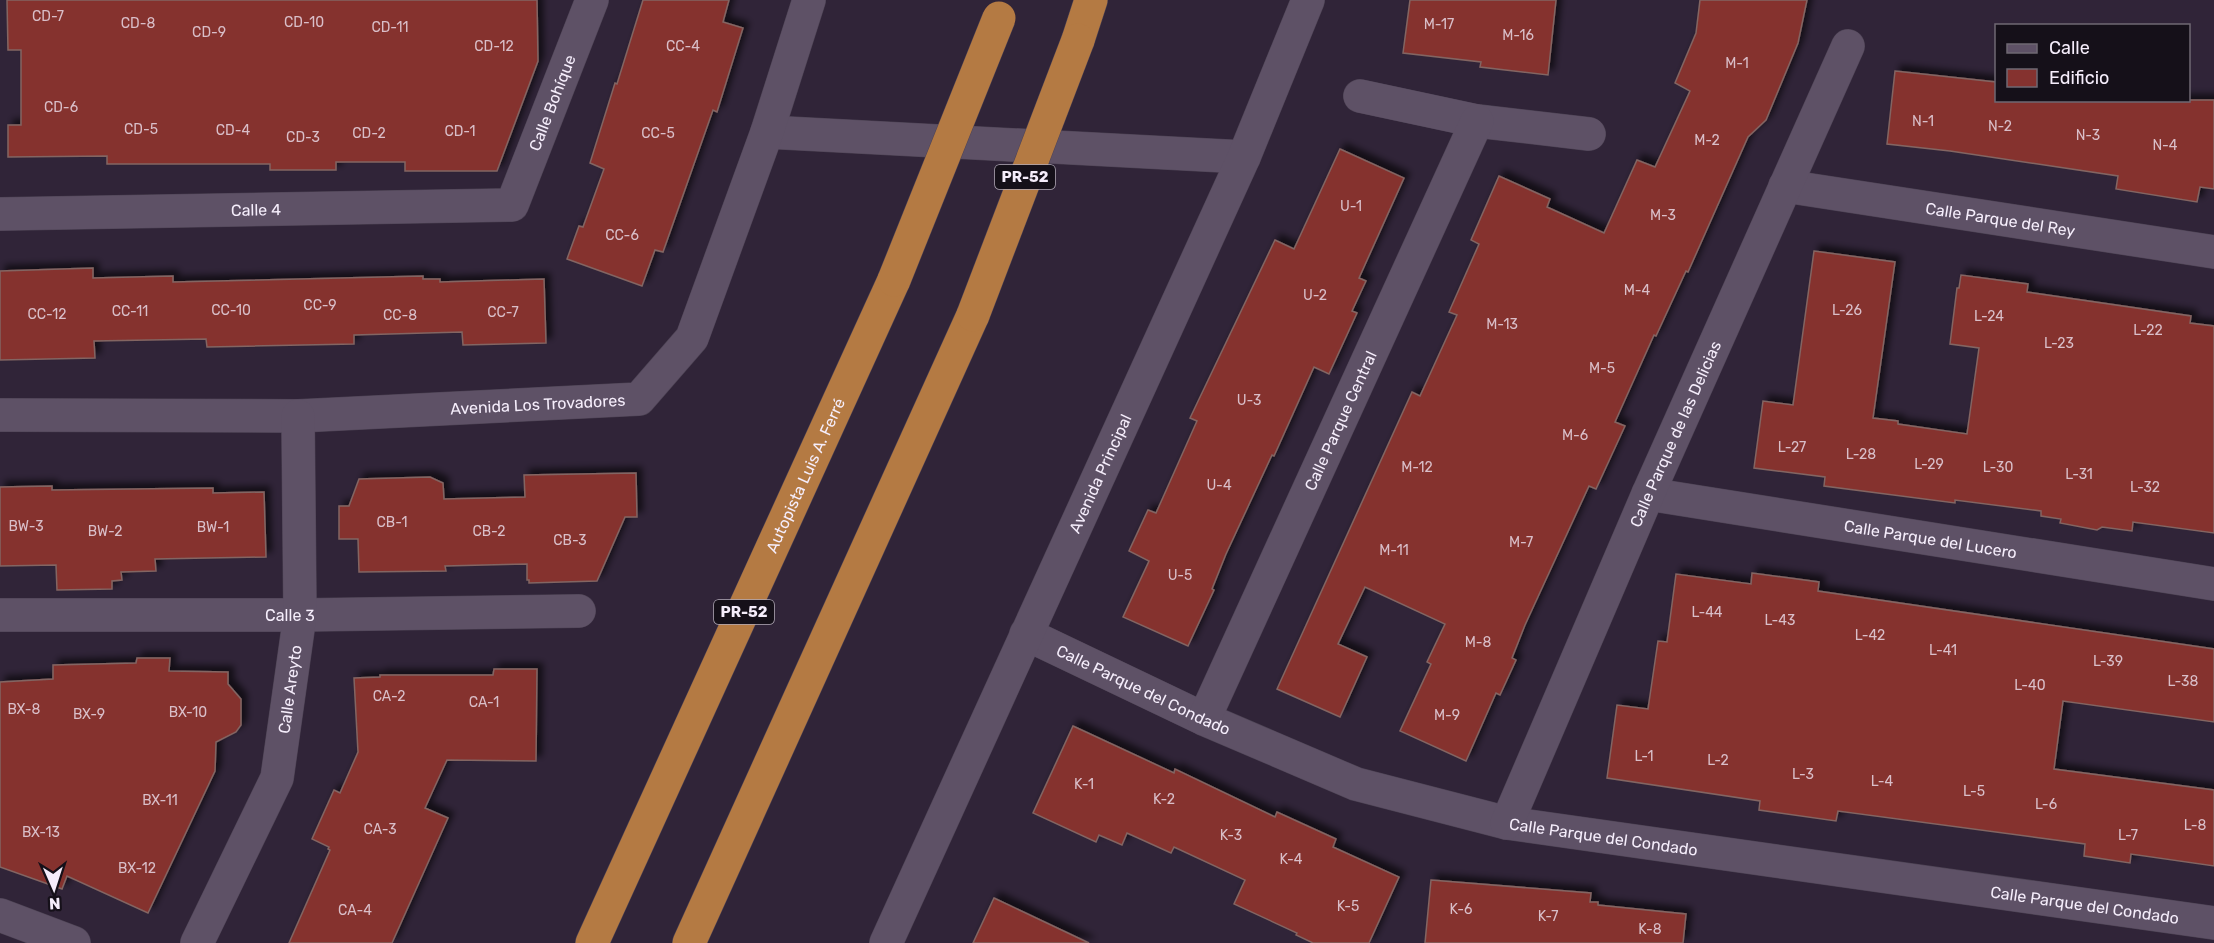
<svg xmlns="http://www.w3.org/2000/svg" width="2214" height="943" viewBox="0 0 2214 943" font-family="Rubik,sans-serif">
  <defs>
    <filter id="shadow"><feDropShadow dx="5.5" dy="-5.5" stdDeviation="3" flood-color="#0009"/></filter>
  </defs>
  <rect width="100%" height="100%" fill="#302438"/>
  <g fill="#85322f" stroke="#836562" stroke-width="1.5" filter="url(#shadow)">
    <path d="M 7,0 L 537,0 L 538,61 L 497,171 L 405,171 L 405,162 L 336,162 L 336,170 L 270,170 L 270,164 L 107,164 L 107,156 L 8,157 L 8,125 L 21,125 L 21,50 L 8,50 Z"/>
    <path d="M 643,0 L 729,0 L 723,22 L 743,28 L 717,112 L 713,110 L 663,252 L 655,250 L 642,286 L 567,259 L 579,226 L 583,227 L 604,169 L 590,163 L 615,83 L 617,84 Z"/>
    <path d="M 1410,0 L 1556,0 L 1548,75 L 1480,67 L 1481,62 L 1403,53 Z"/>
    <path d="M 1700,0 L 1807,0 L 1798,43 L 1776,96 L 1766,120 L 1748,137 L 1688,272 L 1686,271 L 1656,336 L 1654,335 L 1615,422 L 1625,426 L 1596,489 L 1589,486 L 1525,625 L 1512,658 L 1516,660 L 1500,695 L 1496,693 L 1466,761 L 1400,731 L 1431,664 L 1427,662 L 1445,624 L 1365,587 L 1338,644 L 1367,657 L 1340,717 L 1277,689 L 1412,392 L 1420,396 L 1457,315 L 1449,312 L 1479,244 L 1471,240 L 1499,176 L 1550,199 L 1547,207 L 1604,233 L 1637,160 L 1655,167 L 1690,91 L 1675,83 L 1696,33 Z"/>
    <path d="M 1895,71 L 1996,82 L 1996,100 L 2214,100 L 2214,189 L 2200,187 L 2197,202 L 2116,189 L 2118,176 L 1950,151 L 1887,144 Z"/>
    <path d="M 1340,149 L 1404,178 L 1359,278 L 1366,281 L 1352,311 L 1357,313 L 1329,374 L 1314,367 L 1274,456 L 1272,455 L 1226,554 L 1212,589 L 1214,590 L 1188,646 L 1123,617 L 1149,561 L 1129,551 L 1148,510 L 1156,513 L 1197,421 L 1190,418 L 1275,240 L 1294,249 Z"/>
    <path d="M 1814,251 L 1895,262 L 1873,418 L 1898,421 L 1898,424 L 1967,434 L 1979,348 L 1950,344 L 1957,288 L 1959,288 L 1961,275 L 2028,284 L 2027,292 L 2191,316 L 2190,323 L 2214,326 L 2214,533 L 2133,522 L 2132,531 L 2102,527 L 2097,530 L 2060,523 L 2061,519 L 2041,516 L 2041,511 L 1955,500 L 1955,503 L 1824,486 L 1825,477 L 1754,468 L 1763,401 L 1793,405 Z"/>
    <path d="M 93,268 L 93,278 L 173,276 L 173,282 L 423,276 L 423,279 L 440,279 L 440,282 L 544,279 L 546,343 L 463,345 L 462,332 L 354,335 L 354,344 L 207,347 L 206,339 L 94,341 L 95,358 L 0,360 L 0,271 Z"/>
    <path d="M 636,473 L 637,517 L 625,517 L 597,581 L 529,583 L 529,580 L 527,580 L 527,564 L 445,566 L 446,571 L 359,572 L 358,539 L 339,539 L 339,506 L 349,506 L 359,479 L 430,477 L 443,483 L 444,499 L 525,497 L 524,475 Z"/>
    <path d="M 52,486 L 52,490 L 213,488 L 213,493 L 264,492 L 266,557 L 155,559 L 156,571 L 121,572 L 122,580 L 112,581 L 112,589 L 57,590 L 56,565 L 0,566 L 0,487 Z"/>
    <path d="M 1752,573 L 1819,582 L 1818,591 L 2214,649 L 2214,722 L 2063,701 L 2054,769 L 2214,790 L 2214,866 L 2131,854 L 2130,863 L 2084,856 L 2085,844 L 1838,811 L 1836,821 L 1759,810 L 1760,801 L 1607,778 L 1617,705 L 1648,709 L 1658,641 L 1667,642 L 1676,574 L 1751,584 Z"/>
    <path d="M 137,658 L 170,658 L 169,671 L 228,672 L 228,684 L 241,699 L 241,725 L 236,732 L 216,742 L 215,771 L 148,913 L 67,876 L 62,889 L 0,867 L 0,682 L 53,679 L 53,665 L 136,663 Z"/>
    <path d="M 494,669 L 537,669 L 536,761 L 447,760 L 425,808 L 448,818 L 392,943 L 289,943 L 330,850 L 328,849 L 329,847 L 312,839 L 334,790 L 340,793 L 358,752 L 354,678 L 380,677 L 380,675 L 493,675 Z"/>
    <path d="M 1073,726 L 1174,773 L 1175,769 L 1275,817 L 1277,812 L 1336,839 L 1333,847 L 1399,877 L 1369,943 L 1313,943 L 1296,935 L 1297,933 L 1234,904 L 1245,880 L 1174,847 L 1171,853 L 1127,833 L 1122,845 L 1099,835 L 1096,842 L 1033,813 Z"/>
    <path d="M 1431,880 L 1591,893 L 1590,902 L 1598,902 L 1598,905 L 1686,914 L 1683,943 L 1425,943 Z"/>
    <path d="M 994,898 L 1089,943 L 973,943 Z"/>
  </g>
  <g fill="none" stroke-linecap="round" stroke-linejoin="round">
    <defs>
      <g id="minor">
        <path d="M 1360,96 L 1477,121 L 1589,134"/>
        <path d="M 767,132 L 1244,157"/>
        <path id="s1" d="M 1785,186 L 2214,252"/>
        <path id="s2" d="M 0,214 L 512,205 L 592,0"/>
        <path id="s3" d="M 0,415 L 298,416 L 639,399 L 692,338 L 767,132 L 809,0"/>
        <path id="s4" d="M 1648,494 L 2214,584"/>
        <path id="s5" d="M 0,615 L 300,615 L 579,611"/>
        <path id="s6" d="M 1026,634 L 1204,719 L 1356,784 L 1507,823 L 2214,923"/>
        <path id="s7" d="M 1204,719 L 1477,121"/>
        <path id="s8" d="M 1507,823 L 1648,494 L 1848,46"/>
        <path d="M 0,915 L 74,943"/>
        <path id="s9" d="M 197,943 L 277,778 L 300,615 L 298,416"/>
        <path id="s10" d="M 886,943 L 1244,157 L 1308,0"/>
      </g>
      <g id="motorway">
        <path d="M 1078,40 L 1091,0"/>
        <path id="s11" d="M 592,943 L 894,280"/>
        <path d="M 689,943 L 973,315"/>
      </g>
    </defs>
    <use href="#minor" stroke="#4d4354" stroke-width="34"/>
    <use href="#motorway" stroke="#4d4354" stroke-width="34"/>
    <use href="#minor" stroke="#5e5166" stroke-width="33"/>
    <use href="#motorway" stroke="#b47a43" stroke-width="33"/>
    <defs>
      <g id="motorway-bridge">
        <path d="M 894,280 L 999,18"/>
        <path d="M 973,315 L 1078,40"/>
      </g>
    </defs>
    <use href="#motorway-bridge" stroke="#4d4354" stroke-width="34" stroke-linecap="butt"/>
    <use href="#motorway-bridge" stroke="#b47a43" stroke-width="33"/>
  </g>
  <g text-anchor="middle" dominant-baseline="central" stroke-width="4.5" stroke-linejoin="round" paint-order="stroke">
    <g font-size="14" fill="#d9bec8">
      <text x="48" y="16">CD-7</text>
      <text x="304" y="22">CD-10</text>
      <text x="138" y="23">CD-8</text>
      <text x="1439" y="24">M-17</text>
      <text x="390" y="27">CD-11</text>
      <text x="209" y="32">CD-9</text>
      <text x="1518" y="35">M-16</text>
      <text x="494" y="46">CD-12</text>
      <text x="683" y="46">CC-4</text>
      <text x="1737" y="63">M-1</text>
      <text x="61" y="107">CD-6</text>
      <text x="1923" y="121">N-1</text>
      <text x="2000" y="126">N-2</text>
      <text x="141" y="129">CD-5</text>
      <text x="233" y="130">CD-4</text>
      <text x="460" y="131">CD-1</text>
      <text x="369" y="133">CD-2</text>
      <text x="658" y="133">CC-5</text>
      <text x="2088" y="135">N-3</text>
      <text x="303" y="137">CD-3</text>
      <text x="1707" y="140">M-2</text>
      <text x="2165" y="145">N-4</text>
      <text x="1351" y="206">U-1</text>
      <text x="1663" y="215">M-3</text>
      <text x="622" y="235">CC-6</text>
      <text x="1637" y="290">M-4</text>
      <text x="1315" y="295">U-2</text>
      <text x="320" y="305">CC-9</text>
      <text x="231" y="310">CC-10</text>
      <text x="1847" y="310">L-26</text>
      <text x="130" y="311">CC-11</text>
      <text x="503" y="312">CC-7</text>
      <text x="47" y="314">CC-12</text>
      <text x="400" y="315">CC-8</text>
      <text x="1989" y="316">L-24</text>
      <text x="1502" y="324">M-13</text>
      <text x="2148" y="330">L-22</text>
      <text x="2059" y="343">L-23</text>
      <text x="1602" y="368">M-5</text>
      <text x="1249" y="400">U-3</text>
      <text x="1575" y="435">M-6</text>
      <text x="1792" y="447">L-27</text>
      <text x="1861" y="454">L-28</text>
      <text x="1929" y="464">L-29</text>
      <text x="1417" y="467">M-12</text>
      <text x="1998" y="467">L-30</text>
      <text x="2079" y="474">L-31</text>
      <text x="1219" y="485">U-4</text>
      <text x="2145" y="487">L-32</text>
      <text x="392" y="522">CB-1</text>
      <text x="26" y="526">BW-3</text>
      <text x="213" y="527">BW-1</text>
      <text x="105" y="531">BW-2</text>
      <text x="489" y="531">CB-2</text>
      <text x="570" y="540">CB-3</text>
      <text x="1521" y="542">M-7</text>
      <text x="1394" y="550">M-11</text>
      <text x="1180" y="575">U-5</text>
      <text x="1707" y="612">L-44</text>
      <text x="1780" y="620">L-43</text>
      <text x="1870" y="635">L-42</text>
      <text x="1478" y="642">M-8</text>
      <text x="1943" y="650">L-41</text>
      <text x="2108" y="661">L-39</text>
      <text x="2183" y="681">L-38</text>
      <text x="2030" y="685">L-40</text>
      <text x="389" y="696">CA-2</text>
      <text x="484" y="702">CA-1</text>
      <text x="24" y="709">BX-8</text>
      <text x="188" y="712">BX-10</text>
      <text x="89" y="714">BX-9</text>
      <text x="1447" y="715">M-9</text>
      <text x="1644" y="756">L-1</text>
      <text x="1718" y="760">L-2</text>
      <text x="1803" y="774">L-3</text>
      <text x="1882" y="781">L-4</text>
      <text x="1084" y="784">K-1</text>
      <text x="1974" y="791">L-5</text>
      <text x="1164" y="799">K-2</text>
      <text x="160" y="800">BX-11</text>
      <text x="2046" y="804">L-6</text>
      <text x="2195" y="825">L-8</text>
      <text x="380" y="829">CA-3</text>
      <text x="41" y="832">BX-13</text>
      <text x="1231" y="835">K-3</text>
      <text x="2128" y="835">L-7</text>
      <text x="1291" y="859">K-4</text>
      <text x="137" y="868">BX-12</text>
      <text x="1348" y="906">K-5</text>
      <text x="1461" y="909">K-6</text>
      <text x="355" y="910">CA-4</text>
      <text x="1548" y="916">K-7</text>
      <text x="1650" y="929">K-8</text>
    </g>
    <g fill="#151019" stroke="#b2abb7" stroke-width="1.5">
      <rect x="995" y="165" width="60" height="24" rx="4.5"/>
      <rect x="714" y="600" width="60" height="24" rx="4.5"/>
    </g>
    <g font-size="15" font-weight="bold" fill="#f5edfb">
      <text x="1025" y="177">PR-52</text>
      <text x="744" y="612">PR-52</text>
    </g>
    <g font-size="16" fill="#f5edfb" stroke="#151019">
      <text stroke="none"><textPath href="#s2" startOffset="622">Calle Bohíque</textPath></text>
      <text stroke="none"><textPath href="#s2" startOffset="256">Calle 4</textPath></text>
      <text stroke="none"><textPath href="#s1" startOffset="218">Calle Parque del Rey</textPath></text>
      <text stroke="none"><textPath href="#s3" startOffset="538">Avenida Los Trovadores</textPath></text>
      <text stroke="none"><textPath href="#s7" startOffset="328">Calle Parque Central</textPath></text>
      <text stroke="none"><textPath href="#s8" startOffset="424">Calle Parque de las Delicias</textPath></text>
      <text stroke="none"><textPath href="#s10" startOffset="516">Avenida Principal</textPath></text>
      <text stroke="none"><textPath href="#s11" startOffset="514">Autopista Luis A. Ferré</textPath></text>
      <text stroke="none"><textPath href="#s4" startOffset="286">Calle Parque del Lucero</textPath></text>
      <text stroke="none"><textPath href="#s5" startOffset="290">Calle 3</textPath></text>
      <text stroke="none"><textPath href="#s9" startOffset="273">Calle Areyto</textPath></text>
      <text stroke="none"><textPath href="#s6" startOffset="130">Calle Parque del Condado</textPath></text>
      <text stroke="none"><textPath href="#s6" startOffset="616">Calle Parque del Condado</textPath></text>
      <text stroke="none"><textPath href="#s6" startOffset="1102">Calle Parque del Condado</textPath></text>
    </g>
  </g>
  <rect x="1995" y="24" width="195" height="78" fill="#151019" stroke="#6f6873" stroke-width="1.5"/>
  <rect x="2007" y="44" width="30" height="9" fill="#5e5166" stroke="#6f6873" stroke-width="1.5"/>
  <text x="2049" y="54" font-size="18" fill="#f5edfb">Calle</text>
  <rect x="2007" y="69" width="30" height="18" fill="#85322f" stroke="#6f6873" stroke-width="1.5"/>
  <text x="2049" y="84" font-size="18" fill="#f5edfb">Edificio</text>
  <g transform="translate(54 889) rotate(177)" stroke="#151019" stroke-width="4.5" paint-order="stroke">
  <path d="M0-4.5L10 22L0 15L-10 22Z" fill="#f5edfb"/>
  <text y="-9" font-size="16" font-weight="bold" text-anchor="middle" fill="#f5edfb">N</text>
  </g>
</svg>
